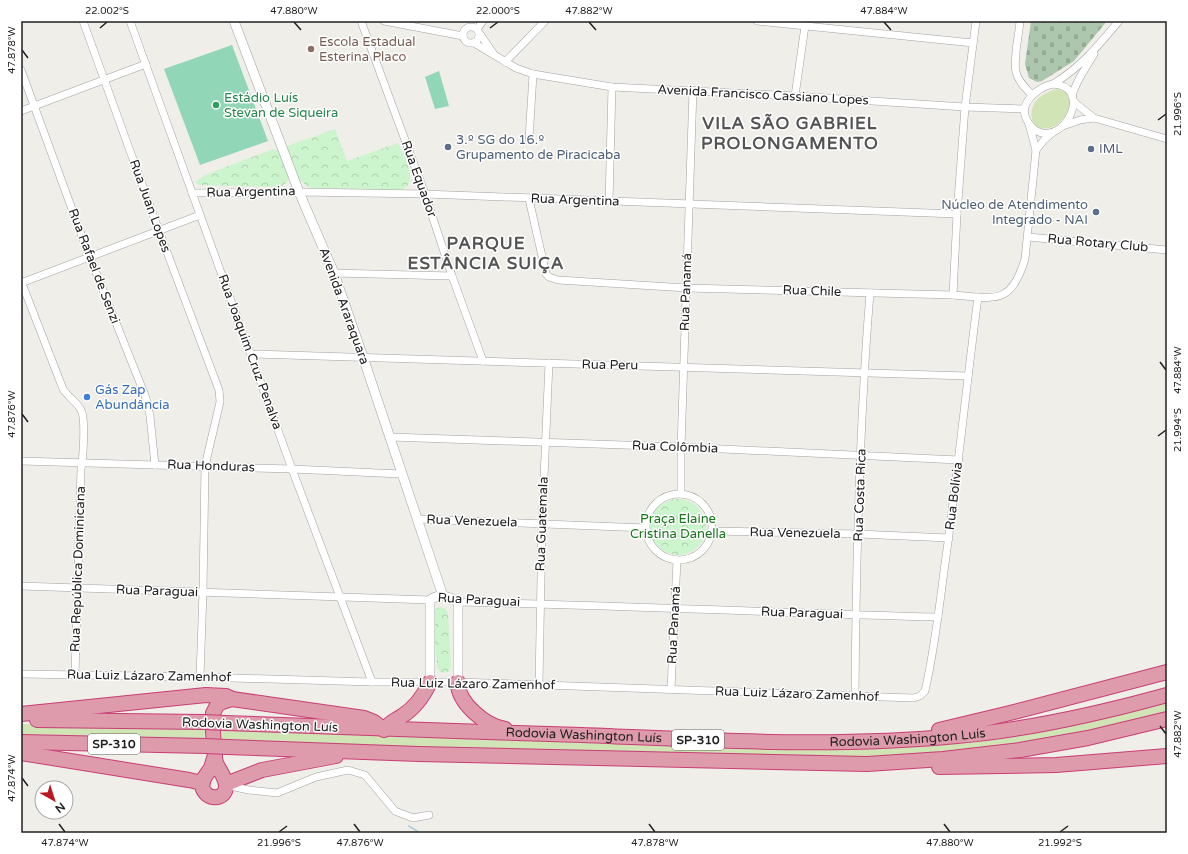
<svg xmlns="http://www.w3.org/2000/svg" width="1188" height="854" viewBox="0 0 1188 854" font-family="'Varela Round',sans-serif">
  <defs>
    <pattern id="cemetery-stones" width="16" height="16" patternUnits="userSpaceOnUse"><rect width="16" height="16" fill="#adc7af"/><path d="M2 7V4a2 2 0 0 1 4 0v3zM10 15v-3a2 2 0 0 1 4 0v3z" fill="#95ab96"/></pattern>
    <pattern id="park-crowns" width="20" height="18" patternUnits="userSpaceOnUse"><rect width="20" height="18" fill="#ccf4cd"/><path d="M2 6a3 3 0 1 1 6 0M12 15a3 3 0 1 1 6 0" fill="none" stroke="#afd1b0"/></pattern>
  </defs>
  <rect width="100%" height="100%" fill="#f0eee9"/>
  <g fill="#d0e4b6">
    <path d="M 1056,89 C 1086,93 1061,134 1041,128 C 1029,125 1030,110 1035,102 C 1040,96 1049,91 1056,89 Z"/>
    <path d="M 1167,701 L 1167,715 L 1119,727 L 988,750 L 856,759 L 221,744 L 222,729 L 897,744 Z"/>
    <path d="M 21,724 L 205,729 L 204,743 L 21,738 Z"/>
  </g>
  <path fill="url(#cemetery-stones)" d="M 1031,21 L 1107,21 L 1074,61 L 1042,81 L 1037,82 L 1029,78 L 1025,64 Z"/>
  <g fill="url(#park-crowns)">
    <path d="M 335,129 L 347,161 L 398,143 C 403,156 421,183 401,190 L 312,188 L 307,186 L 299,179 L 287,146 Z"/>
    <path d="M 273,149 L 279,151 L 289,177 L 287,182 L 281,187 L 199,185 L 195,182 L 205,175 Z"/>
    <circle cx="678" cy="527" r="28"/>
    <path d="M 441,607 L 446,609 L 448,614 L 451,666 L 449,671 C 444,674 440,673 437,668 L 433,613 L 436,608 Z"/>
  </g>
  <g fill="#91d6b7">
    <path d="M 232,45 L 268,141 L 200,165 L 164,69 Z"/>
    <path d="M 439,71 L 449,106 L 435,109 L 425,77 Z"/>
  </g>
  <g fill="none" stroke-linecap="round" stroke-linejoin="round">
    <path stroke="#afd2d9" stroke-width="2" d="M 409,826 L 420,833"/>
    <defs>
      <g id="minor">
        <path d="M 83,21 L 159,231 L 219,390 L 220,402 L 205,466 L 203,592 L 200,677"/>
        <path d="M 130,21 L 292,469 L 372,682"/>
        <path d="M 361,21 L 425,194 L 452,276 L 483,361"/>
        <path d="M 384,21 L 463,36"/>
        <path d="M 757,21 L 973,43"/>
        <path d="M 1020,21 C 1019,35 1013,59 1016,72 C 1018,81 1026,89 1032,95"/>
        <circle cx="471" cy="35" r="8"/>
        <path d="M 477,29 L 483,21"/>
        <path d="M 480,34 L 493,53"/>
        <path d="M 474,43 L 516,68 L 533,74 L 612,87 L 795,96 L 965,107 L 1024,109"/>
        <path d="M 505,62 L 545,21"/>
        <path d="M 21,70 L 87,250 L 146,398 L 150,416 L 155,465"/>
        <path d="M 1053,84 C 1091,86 1069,138 1042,133 C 1032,131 1022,117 1025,107 C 1028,96 1042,86 1053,84 Z"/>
        <path d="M 1053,84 C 1080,68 1099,45 1119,21"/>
        <path d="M 795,96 L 805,26"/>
        <path d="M 1072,96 C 1076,80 1086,68 1094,54"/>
        <path d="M 1074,102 L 1094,118"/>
        <path d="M 21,111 L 146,64"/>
        <path d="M 1063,126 L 1080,120 L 1094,118 L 1167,139"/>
        <path d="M 529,140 L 533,74"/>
        <path d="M 1036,150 L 1044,140 L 1052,133"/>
        <path d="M 192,193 L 299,192 L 425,194 L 957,214"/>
        <path d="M 529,199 L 546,274 L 549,277 L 558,280 L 687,288 L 953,295 C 995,298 1011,306 1025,259 L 1036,150 L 1029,124"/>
        <path d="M 609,201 L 612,87"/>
        <path d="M 1028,237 L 1167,250"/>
        <path d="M 334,273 L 452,276"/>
        <path d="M 21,281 L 63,389 C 68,397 77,402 81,410 C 86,419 83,458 81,469 L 75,675"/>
        <path d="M 21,283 L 200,215"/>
        <path d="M 953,295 L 957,214 L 965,107 L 976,21"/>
        <path d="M 251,354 L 968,376"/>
        <path d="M 390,437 L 681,447 L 959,460"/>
        <path d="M 21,461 L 292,469 L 401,474"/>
        <path d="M 681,494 L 681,447 L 693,90"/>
        <circle cx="679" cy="527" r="33"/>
        <path d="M 418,519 L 646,528"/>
        <path d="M 712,531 L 858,534 L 949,538"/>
        <path d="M 21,586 L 430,600"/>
        <path d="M 458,602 C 618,605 778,613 938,617"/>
        <path d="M 21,674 L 200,677 L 372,682 L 458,682 L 855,696 L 913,698 L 920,696 L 925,691 C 934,652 939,611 944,571 C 957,480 966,388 978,297"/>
        <path d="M 539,684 L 542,524 L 549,363"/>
        <path d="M 671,689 L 677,560"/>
        <path d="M 855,696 C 856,562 859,427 870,293"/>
        <path d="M 230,786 L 249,790 L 277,793 L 316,777 L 348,770 L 365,775 L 395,811 L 413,818 L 429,815"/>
      </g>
      <g id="tertiary">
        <path d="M 234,21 L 299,192 L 334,273 L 363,357 L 443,596"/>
        <path d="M 430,682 L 430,600 C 439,593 448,596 458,602 L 458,682"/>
      </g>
      <g id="motorway">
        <path d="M 458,682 C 457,702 485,726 505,729"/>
        <path d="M 21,714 L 206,695 L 226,696 L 232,699 L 364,718 L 374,722 L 384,730 C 391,721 393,722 402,716 C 415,708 424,695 430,682"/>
        <path d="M 37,720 L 204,722"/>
        <path id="s1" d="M 225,723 C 344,728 463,731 582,735 C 707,740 832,748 957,736 C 1028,730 1098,714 1167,695"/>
        <path d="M 939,730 L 1010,713 L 1167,672"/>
        <path d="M 21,742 L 206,746"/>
        <path d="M 227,747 L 419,754 L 867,764 L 943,759 L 1020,750 L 1088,738 L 1167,719"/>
        <path d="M 21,753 L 189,780 L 202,783"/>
        <path d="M 215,755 L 211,768 L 204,778 L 202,786 C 205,801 226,801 226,786 C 226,778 219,770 216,763 C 214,755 212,720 213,713 C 213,713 216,708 216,707 C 219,702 226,701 232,699"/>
        <path d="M 939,767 L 1056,765 L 1167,756"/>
        <path d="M 226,784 L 262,770 L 336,756"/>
      </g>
    </defs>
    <use href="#minor" stroke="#a2a2a2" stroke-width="8"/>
    <use href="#tertiary" stroke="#a2a2a2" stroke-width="10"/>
    <use href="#motorway" stroke="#c83d76" stroke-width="16"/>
    <use href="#minor" stroke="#fff" stroke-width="7"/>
    <use href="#tertiary" stroke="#fff" stroke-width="9"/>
    <use href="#motorway" stroke="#de9bac" stroke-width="14"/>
    <defs>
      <g id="motorway-bridge">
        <path d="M 204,722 L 225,723"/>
        <path d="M 206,746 L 227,747"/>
      </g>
    </defs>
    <use href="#motorway-bridge" stroke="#c83d76" stroke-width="16" stroke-linecap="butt"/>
    <use href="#motorway-bridge" stroke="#de9bac" stroke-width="14"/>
  </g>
  <path fill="none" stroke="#212121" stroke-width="1.5" d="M 294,22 L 301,30M 589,22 L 596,30M 884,22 L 891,30M 100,28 L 107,22M 490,28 L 498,22M 22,50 L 28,58M 1158,120 L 1166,114M 1160,362 L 1166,370M 22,414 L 28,422M 1158,436 L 1166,430M 1160,726 L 1166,734M 22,778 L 28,786M 59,824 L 65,832M 354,824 L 360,832M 649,824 L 655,832M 944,824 L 950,832M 279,832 L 287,826M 1060,832 L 1068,826"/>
  <circle fill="#8d6e63" stroke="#fff" stroke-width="1.5" cx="311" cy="49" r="4"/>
  <circle fill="#2e9e5b" stroke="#fff" stroke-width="1.5" cx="216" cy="105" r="4"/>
  <g fill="#5c6f8a" stroke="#fff" stroke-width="1.5">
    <circle cx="448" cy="147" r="4"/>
    <circle cx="1091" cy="149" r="4"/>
    <circle cx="1096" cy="212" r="4"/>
  </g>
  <circle fill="#3f7fe0" stroke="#fff" stroke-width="1.5" cx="87" cy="397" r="4"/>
  <g text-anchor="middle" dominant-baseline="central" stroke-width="3" stroke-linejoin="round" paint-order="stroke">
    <g fill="#fff" stroke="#646464" stroke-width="1">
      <rect x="672" y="730" width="52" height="20" rx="3"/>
      <rect x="88" y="734" width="52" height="20" rx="3"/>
    </g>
    <g font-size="12" font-weight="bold" fill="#212121">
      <text x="698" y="740">SP-310</text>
      <text x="114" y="744">SP-310</text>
    </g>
    <g font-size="13" fill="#785e54" stroke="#fff" text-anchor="start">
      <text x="319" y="42">Escola Estadual<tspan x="319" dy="15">Esterina Placo</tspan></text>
    </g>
    <g font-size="13" fill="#212121" stroke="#fff">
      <text transform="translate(763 95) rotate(3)">Avenida Francisco Cassiano Lopes</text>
      <text transform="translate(419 179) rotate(70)">Rua Equador</text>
      <text transform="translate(251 192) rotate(-1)">Rua Argentina</text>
      <text transform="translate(575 200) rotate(2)">Rua Argentina</text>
      <text transform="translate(150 206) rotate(70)">Rua Juan Lopes</text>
      <text transform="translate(1098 243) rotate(5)">Rua Rotary Club</text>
      <text transform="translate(94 266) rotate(69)">Rua Rafael de Senzi</text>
      <text transform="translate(812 291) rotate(2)">Rua Chile</text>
      <text transform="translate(686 292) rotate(-88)">Rua Panamá</text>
      <text transform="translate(344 306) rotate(70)">Avenida Araraquara</text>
      <text transform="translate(250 352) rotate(70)">Rua Joaquim Cruz Penalva</text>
      <text transform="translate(610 365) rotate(1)">Rua Peru</text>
      <text transform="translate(675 447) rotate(2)">Rua Colômbia</text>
      <text transform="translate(211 466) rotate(2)">Rua Honduras</text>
      <text transform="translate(860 495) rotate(-88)">Rua Costa Rica</text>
      <text transform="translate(954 496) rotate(-83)">Rua Bolívia</text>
      <text transform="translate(472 521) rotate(2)">Rua Venezuela</text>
      <text transform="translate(542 524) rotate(-88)">Rua Guatemala</text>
      <text transform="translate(795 533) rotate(1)">Rua Venezuela</text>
      <text transform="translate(78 569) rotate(-88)">Rua República Dominicana</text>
      <text transform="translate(157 591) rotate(2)">Rua Paraguai</text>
      <text transform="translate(479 600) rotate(3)">Rua Paraguai</text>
      <text transform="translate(802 613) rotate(2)">Rua Paraguai</text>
      <text transform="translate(674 625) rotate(-87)">Rua Panamá</text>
      <text transform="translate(149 676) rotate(1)">Rua Luiz Lázaro Zamenhof</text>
      <text transform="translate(473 684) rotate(1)">Rua Luiz Lázaro Zamenhof</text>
      <text transform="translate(797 694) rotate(2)">Rua Luiz Lázaro Zamenhof</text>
      <text transform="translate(260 725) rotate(2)">Rodovia Washington Luís</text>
      <text stroke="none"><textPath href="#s1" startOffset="359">Rodovia Washington Luís</textPath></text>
      <text stroke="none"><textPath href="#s1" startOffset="683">Rodovia Washington Luís</textPath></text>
    </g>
    <g font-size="13" fill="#27864d" stroke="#fff" text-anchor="start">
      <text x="224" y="98">Estádio Luís<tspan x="224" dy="15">Stevan de Siqueira</tspan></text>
    </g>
    <g font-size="13" fill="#4e5e75" stroke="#fff" text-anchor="start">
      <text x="456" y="140">3.º SG do 16.º<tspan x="456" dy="15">Grupamento de Piracicaba</tspan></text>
      <text x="1099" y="149">IML</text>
      <text x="1088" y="205" text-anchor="end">Núcleo de Atendimento<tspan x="1088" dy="15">Integrado - NAI</tspan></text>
    </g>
    <g font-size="13" fill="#366cbe" stroke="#fff" text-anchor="start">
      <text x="95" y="390">Gás Zap<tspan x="95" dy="15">Abundância</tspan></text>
    </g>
    <g font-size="13" fill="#19761b" stroke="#fff">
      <text x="678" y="519">Praça Elaine<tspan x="678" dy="15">Cristina Danella</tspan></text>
    </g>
    <g font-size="17" font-weight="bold" letter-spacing="1" fill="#545454" stroke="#fff">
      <text x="790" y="123">VILA SÃO GABRIEL<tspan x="790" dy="20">PROLONGAMENTO</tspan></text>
      <text x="486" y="243">PARQUE<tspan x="486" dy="20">ESTÂNCIA SUIÇA</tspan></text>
    </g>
  </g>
  <rect width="1188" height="854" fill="none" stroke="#ffffff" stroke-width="44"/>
  <g transform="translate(54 800) rotate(141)"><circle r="19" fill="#ffffff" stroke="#a6a6a6"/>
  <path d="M0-3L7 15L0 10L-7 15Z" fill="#bb1722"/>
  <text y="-6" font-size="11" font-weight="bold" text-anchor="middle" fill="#212121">N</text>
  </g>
  <rect x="22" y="22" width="1144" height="810" fill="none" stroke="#212121" stroke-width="1.5"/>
  <g font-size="10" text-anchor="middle" fill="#212121">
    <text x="107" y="14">22.002°S</text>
    <text x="294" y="14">47.880°W</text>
    <text x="498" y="14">22.000°S</text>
    <text x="589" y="14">47.882°W</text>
    <text x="884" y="14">47.884°W</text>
    <text transform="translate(11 50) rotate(-90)" y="4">47.878°W</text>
    <text transform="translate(1177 114) rotate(-90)" y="4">21.996°S</text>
    <text transform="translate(1177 370) rotate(-90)" y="4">47.884°W</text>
    <text transform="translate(11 414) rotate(-90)" y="4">47.876°W</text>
    <text transform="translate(1177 430) rotate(-90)" y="4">21.994°S</text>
    <text transform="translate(1177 734) rotate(-90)" y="4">47.882°W</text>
    <text transform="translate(11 778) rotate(-90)" y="4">47.874°W</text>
    <text x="65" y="846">47.874°W</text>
    <text x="279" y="846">21.996°S</text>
    <text x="360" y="846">47.876°W</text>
    <text x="655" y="846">47.878°W</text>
    <text x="950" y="846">47.880°W</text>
    <text x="1060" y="846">21.992°S</text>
  </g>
</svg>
